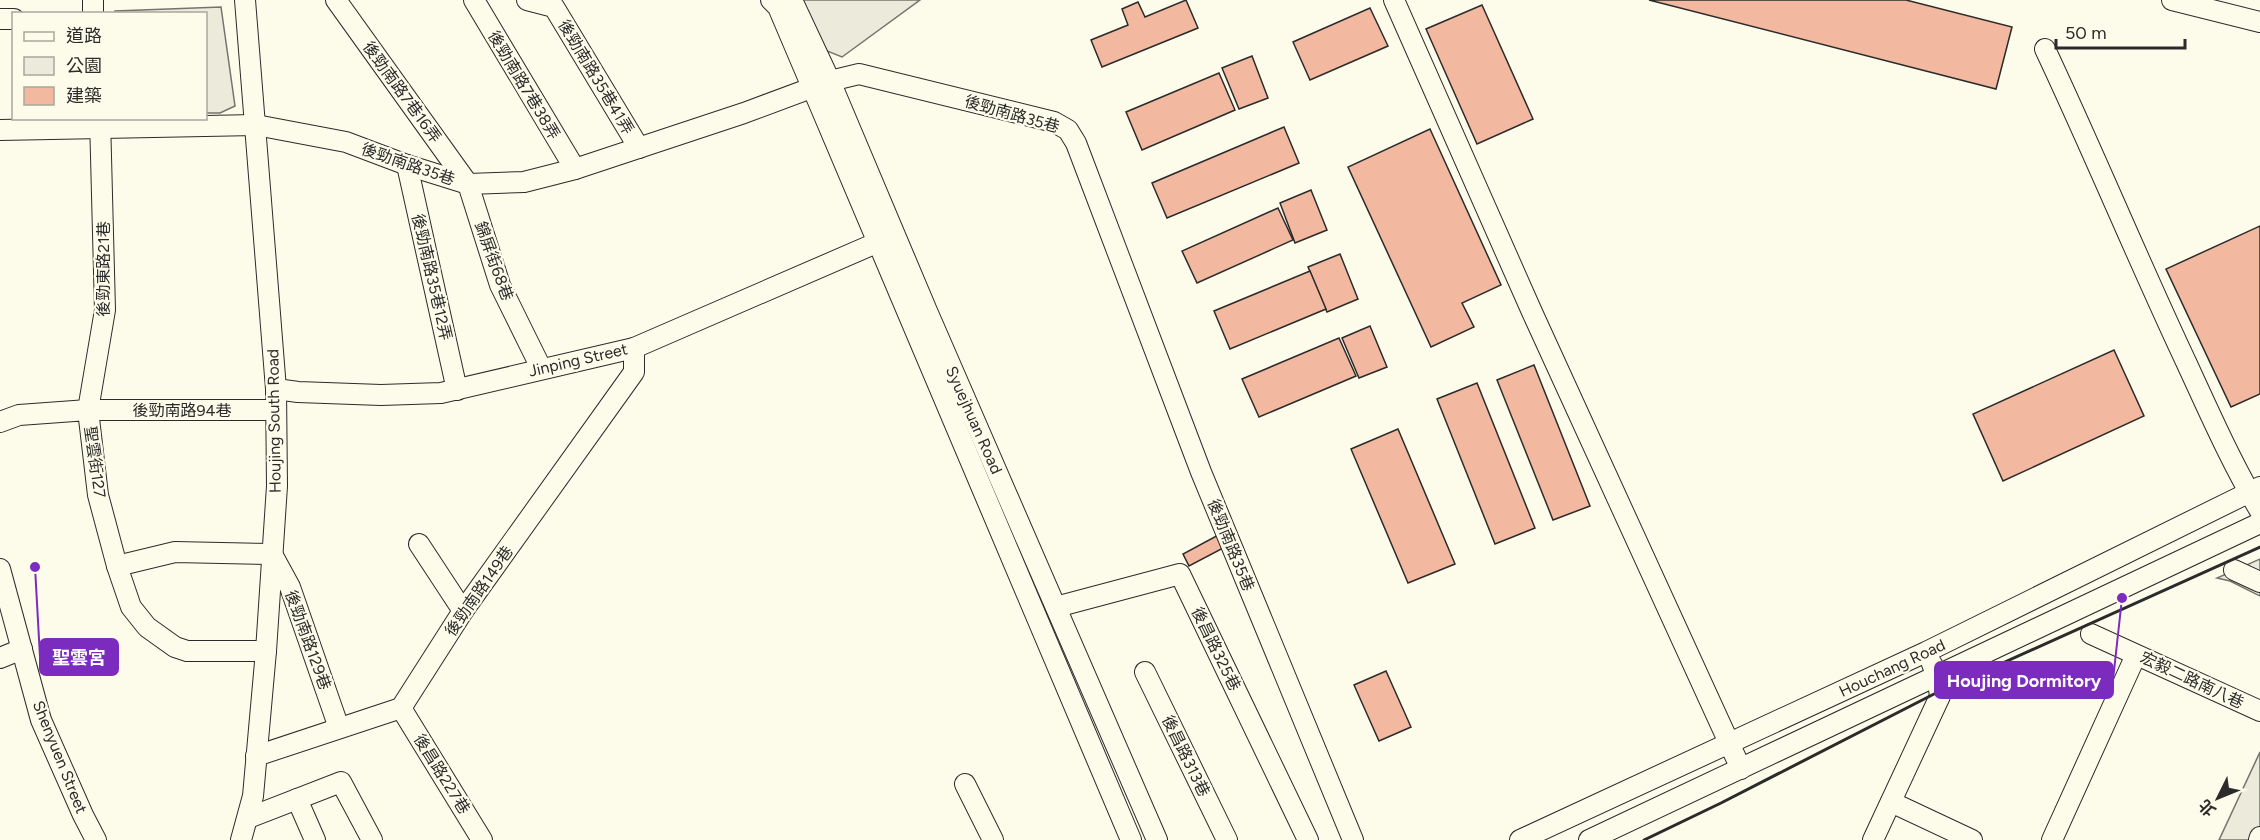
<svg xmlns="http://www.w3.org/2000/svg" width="2260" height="840" viewBox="0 0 2260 840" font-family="Figtree,'Noto Sans TC',sans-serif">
  <rect width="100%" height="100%" fill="#fdfbea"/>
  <g fill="#ecebdb" stroke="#74746e" stroke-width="1.5">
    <path d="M 801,0 L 920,0 L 842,57 L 827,51 Z"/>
    <path d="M 2260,559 L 2260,596 L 2230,581 L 2217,578 Z"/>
    <path d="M 2260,752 L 2260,840 L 2219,840 Z"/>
  </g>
  <path fill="#eceadb" stroke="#74746e" stroke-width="1.5" d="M 221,7 L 235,106 L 220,113 L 206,113 L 206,14 L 115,14 L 115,11 Z"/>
  <g fill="#f2b8a0" stroke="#2b2b2b" stroke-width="1.5">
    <path d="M 1186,0 L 1198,28 L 1102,67 L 1091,40 L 1128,25 L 1122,9 L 1138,2 L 1145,17 Z"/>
    <path d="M 1649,0 L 1906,0 L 2012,27 L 1996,89 Z"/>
    <path d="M 1482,5 L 1533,119 L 1477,144 L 1426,29 Z"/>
    <path d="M 1370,8 L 1388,46 L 1310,80 L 1293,42 Z"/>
    <path d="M 1252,56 L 1268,98 L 1239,109 L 1222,68 Z"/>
    <path d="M 1219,73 L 1235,110 L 1142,150 L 1126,112 Z"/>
    <path d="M 1284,127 L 1299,163 L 1167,218 L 1152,183 Z"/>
    <path d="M 1430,129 L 1501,285 L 1462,303 L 1474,327 L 1431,347 L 1348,167 Z"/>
    <path d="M 1311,190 L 1327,230 L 1295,243 L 1280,203 Z"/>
    <path d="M 1278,208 L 1293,240 L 1197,283 L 1182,251 Z"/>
    <path d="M 2260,226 L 2260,394 L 2231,407 L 2166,269 Z"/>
    <path d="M 1340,254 L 1358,299 L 1327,312 L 1308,267 Z"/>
    <path d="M 1310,271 L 1326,309 L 1230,349 L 1214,311 Z"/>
    <path d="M 1370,326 L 1387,367 L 1359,378 L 1342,338 Z"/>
    <path d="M 1339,338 L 1356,376 L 1259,417 L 1242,379 Z"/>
    <path d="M 2114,350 L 2144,416 L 2003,481 L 1973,414 Z"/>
    <path d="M 1534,365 L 1590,506 L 1553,520 L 1497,380 Z"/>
    <path d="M 1477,383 L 1535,528 L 1495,544 L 1437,399 Z"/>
    <path d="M 1398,429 L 1455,564 L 1408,583 L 1351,449 Z"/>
    <path d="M 1222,533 L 1229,545 L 1189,566 L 1183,554 Z"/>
    <path d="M 1386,671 L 1411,727 L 1379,741 L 1354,685 Z"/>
  </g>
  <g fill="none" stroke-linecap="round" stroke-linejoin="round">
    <defs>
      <g id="minor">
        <path d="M 93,0 L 93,14"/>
        <path d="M 336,0 L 468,184 L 500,285 L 541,368"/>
        <path d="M 474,0 L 575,169"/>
        <path d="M 527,0 L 554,7 L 639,148"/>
        <path d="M 771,0 L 778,7 L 812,87 L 1131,840"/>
        <path d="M 792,0 L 830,81 L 927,311 L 1157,840"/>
        <path d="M 1394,0 L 1532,312 L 1741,769"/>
        <path d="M 2172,0 L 2260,22"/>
        <path d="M 0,19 L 14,19"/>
        <path d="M 2045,49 C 2094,153 2138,260 2187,364 C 2210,414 2232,464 2260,511"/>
        <path d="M 100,118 L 105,310 L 88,410 L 276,410"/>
        <path d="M 0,130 L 256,125 L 346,142 L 407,165 L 468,184 L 524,182 L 575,169 L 744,113 L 830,81 L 859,74 L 1054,122 L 1068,130 L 1076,143 L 1201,472 L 1353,840"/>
        <path d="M 407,165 L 457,390"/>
        <path d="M 276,389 L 298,392 L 381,395 L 441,393 L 634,348 L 890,237"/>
        <path d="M 0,422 L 19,415 L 88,410 L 98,495 L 117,566 L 131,607 L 147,627 L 175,647 L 187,651 L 266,651"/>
        <path d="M 419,544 L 463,611"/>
        <path d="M 117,566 L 175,552 L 272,554 L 290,587 L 339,728"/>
        <path d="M 0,569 L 41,720 L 83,815 L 96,840"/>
        <path d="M 2234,570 L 2260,582"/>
        <path d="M 1056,607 L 1180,574 L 1308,840"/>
        <path d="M 2091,634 L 2260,711"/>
        <path d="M 0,658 L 22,649"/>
        <path d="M 1145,672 L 1227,840"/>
        <path d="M 401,708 L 482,840"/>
        <path d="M 256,756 L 401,708 L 463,611 L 634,372 L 634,348"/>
        <path d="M 965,784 L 993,840"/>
        <path d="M 297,799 L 315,840"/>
        <path d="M 1891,802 L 1972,840"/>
        <path d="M 248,818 L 341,782 L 372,840"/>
        <path d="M 241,840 L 253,796 L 266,651 L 277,486 L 276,389 L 245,0"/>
        <path d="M 1520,840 L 1926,652 L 2260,487"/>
        <path d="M 1589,840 L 2260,523"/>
        <path d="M 1873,840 L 1940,696 L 1937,676 L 1932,664"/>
        <path d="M 2052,840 L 2136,655"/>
        <path d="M 2259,840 L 2260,837"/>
      </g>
    </defs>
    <use href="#minor" stroke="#2b2b2b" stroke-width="22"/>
    <use href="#minor" stroke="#fdfbea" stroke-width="20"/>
    <g stroke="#2b2b2b" stroke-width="3">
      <path d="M 1945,689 L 2260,547"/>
      <path d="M 1644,840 L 1721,803 L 1934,694"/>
    </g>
  </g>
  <g text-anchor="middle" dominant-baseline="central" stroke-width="4.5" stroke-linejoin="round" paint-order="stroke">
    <g font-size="16" fill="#2b2b2b" stroke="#fdfbea">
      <text transform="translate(596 77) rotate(59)">後勁南路35巷41弄</text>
      <text transform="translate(524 85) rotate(59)">後勁南路7巷38弄</text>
      <text transform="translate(402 92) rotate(54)">後勁南路7巷16弄</text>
      <text transform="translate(1012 114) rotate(16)">後勁南路35巷</text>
      <text transform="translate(408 164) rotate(19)">後勁南路35巷</text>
      <text transform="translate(494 261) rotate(70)">錦屏街68巷</text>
      <text transform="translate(103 269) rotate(-90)">後勁東路21巷</text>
      <text transform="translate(432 277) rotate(77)">後勁南路35巷12弄</text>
      <text transform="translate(578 360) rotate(-13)">Jinping Street</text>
      <text x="182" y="410">後勁南路94巷</text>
      <text transform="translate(974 420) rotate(66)">Syuejhuan Road</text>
      <text transform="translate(274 421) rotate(-91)">Houjing South Road</text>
      <text transform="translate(95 462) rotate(82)">聖雲街127</text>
      <text transform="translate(1231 545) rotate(68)">後勁南路35巷</text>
      <text transform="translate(479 591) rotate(-55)">後勁南路149巷</text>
      <text transform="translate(308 640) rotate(70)">後勁南路129巷</text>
      <text transform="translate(1216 649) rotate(64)">後昌路325巷</text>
      <text transform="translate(1892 668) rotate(-25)">Houchang Road</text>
      <text transform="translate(2192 680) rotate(25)">宏毅二路南八巷</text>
      <text transform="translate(1186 756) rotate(64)">後昌路313巷</text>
      <text transform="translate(60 757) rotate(68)">Shenyuen Street</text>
      <text transform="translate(442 774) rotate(58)">後昌路227巷</text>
    </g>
  </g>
  <path fill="none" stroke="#7b2cbf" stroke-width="2" d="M35 567L40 657M2122 598L2113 680"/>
  <g fill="#7b2cbf" stroke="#fdfbea" stroke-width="2">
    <circle cx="35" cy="567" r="6"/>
    <circle cx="2122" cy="598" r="6"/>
  </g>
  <g fill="#7b2cbf" stroke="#7b2cbf" stroke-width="2">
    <rect x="40" y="639" width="78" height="36" rx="6"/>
    <rect x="1935" y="662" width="178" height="36" rx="6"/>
  </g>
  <g font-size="18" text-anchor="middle" font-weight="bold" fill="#fff">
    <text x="79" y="664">聖雲宮</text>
    <text x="2024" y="687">Houjing Dormitory</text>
  </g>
  <rect x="12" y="12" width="195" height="108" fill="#fdfbea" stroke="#a9a89e" stroke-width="1.5"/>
  <rect x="24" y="32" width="30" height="9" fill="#fdfbea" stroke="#a9a89e" stroke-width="1.5"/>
  <text x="66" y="42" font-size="18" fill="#2b2b2b">道路</text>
  <rect x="24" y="57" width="30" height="18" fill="#ecebdb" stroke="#a9a89e" stroke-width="1.5"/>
  <text x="66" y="72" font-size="18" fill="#2b2b2b">公園</text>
  <rect x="24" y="87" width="30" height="18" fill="#f2b8a0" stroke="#a9a89e" stroke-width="1.5"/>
  <text x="66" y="102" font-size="18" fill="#2b2b2b">建築</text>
  <g transform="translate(2218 798) rotate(227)" stroke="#fdfbea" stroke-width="4.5" paint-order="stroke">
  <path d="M0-4.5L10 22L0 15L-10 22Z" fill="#2b2b2b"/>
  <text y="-9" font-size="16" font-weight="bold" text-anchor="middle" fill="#2b2b2b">北</text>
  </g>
  <path d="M2056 39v9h129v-9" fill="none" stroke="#2b2b2b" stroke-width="3"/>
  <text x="2065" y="39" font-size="18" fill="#2b2b2b" stroke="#fdfbea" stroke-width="4.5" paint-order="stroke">50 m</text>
</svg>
